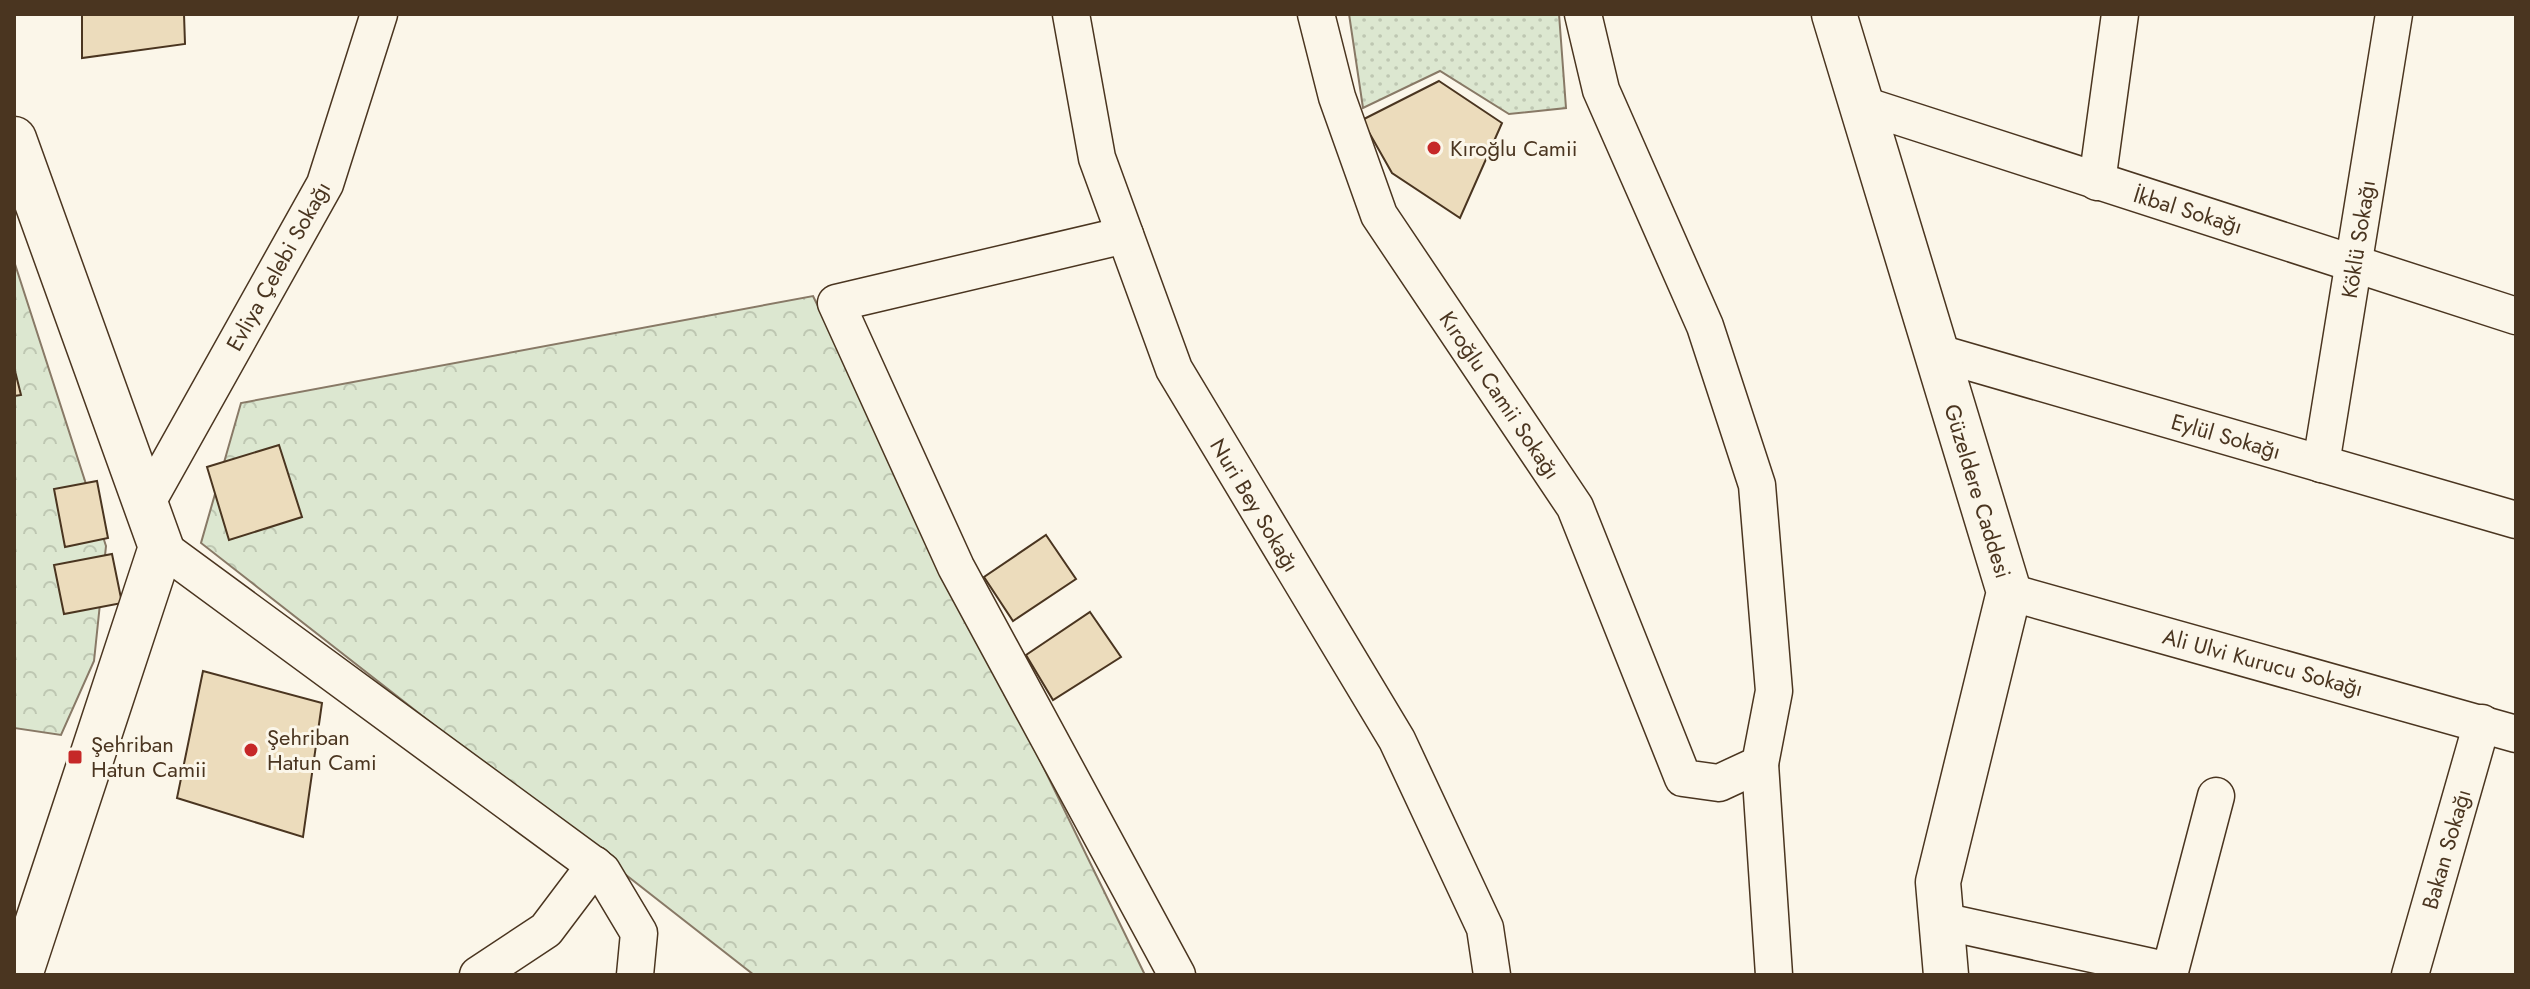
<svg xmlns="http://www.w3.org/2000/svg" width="2530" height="989" viewBox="0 0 2530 989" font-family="Jost,sans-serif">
  <defs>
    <pattern id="grass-dots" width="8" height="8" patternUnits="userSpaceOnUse" patternTransform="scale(2)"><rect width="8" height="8" fill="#dce7d0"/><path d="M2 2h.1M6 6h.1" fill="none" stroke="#bec7b2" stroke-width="1.8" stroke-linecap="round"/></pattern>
    <pattern id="forest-crowns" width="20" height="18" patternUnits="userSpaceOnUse" patternTransform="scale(2)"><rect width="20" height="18" fill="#dce7d0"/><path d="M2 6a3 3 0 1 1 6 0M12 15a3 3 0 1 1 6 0" fill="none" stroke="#bec7b2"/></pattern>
  </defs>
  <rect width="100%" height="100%" fill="#fbf6e9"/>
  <path fill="url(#grass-dots)" stroke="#887966" stroke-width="2" d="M 1349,14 L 1559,14 L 1566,108 L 1509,114 L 1440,71 L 1363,108 Z"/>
  <g fill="url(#forest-crowns)" stroke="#887966" stroke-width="2">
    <path d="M 14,261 L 106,546 L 94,661 L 61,735 L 14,728 Z"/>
    <path d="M 813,296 L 1145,975 L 754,975 L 201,543 L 241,403 Z"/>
  </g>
  <g fill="#ecdcbc" stroke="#4a3520" stroke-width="2">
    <path d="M 82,14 L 184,14 L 185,44 L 82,58 Z"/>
    <path d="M 1439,81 L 1502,123 L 1460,218 L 1392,173 L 1362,120 Z"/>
    <path d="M 14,367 L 21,395 L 14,396 Z"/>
    <path d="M 279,445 L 302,517 L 229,540 L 207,467 Z"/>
    <path d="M 97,481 L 108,538 L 65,547 L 54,489 Z"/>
    <path d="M 1046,535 L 1076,579 L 1013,621 L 984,577 Z"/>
    <path d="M 112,554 L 122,603 L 64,614 L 54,565 Z"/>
    <path d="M 1090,612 L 1121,657 L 1053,700 L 1026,655 Z"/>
    <path d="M 203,671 L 322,703 L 303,837 L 177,798 Z"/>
  </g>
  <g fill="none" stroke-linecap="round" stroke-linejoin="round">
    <defs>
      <g id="street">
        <path d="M 1071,14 L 1097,158 L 1174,369 L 1397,740 L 1485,928 L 1492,975"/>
        <path d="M 1316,14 L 1337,97 L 1379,215 L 1575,507 L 1683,778 L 1719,783 L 1760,764 L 1774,691 L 1757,485 L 1705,326 L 1601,90 L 1583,14"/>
        <path d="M 1860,104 L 2516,316"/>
        <path d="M 2097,182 L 2120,14"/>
        <path d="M 1125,235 L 836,303 L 956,567 L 1177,975"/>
        <path d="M 1935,352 L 2516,520"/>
        <path d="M 2321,464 L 2394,14"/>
        <path d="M 146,504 L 325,184 L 379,14"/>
        <path d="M 161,547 L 602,871 L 639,933 L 635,975"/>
        <path d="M 2009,592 L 2516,734"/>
        <path d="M 1760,764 L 1774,975"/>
        <path d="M 1942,921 L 2170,971"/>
        <path d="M 478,975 L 546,930 L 595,865"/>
        <path d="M 2169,975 L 2216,796"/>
        <path d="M 2410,975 L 2482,723"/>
      </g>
      <g id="secondary">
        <path d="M 1834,14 L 2009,592 L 1938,882 L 1946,975"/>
        <path d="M 14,139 L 161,547 L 20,975"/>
      </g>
    </defs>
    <use href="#street" stroke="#4a3520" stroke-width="39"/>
    <use href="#secondary" stroke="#4a3520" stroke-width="47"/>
    <use href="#street" stroke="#fbf6e9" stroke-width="36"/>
    <use href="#secondary" stroke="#fbf6e9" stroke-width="44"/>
  </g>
  <g fill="#c62828" stroke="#fbf6e9" stroke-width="3">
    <circle cx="1434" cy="148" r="8"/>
    <circle cx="251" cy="750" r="8"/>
    <rect x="67" y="749" width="16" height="16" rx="4"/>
  </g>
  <g text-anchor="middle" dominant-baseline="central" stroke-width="6" stroke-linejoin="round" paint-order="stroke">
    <g font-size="22" fill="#4a3520" stroke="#fbf6e9" text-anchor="start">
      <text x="1450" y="148">Kıroğlu Camii</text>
      <text x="267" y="737">Şehriban<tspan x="267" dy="25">Hatun Cami</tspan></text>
      <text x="91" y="744">Şehriban<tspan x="91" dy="25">Hatun Camii</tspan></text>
    </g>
    <g font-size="22" fill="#4a3520" stroke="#fbf6e9">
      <text transform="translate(2188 210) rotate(17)">İkbal Sokağı</text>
      <text transform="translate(2358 239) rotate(-81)">Köklü Sokağı</text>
      <text transform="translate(278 266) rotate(-61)">Evliya Çelebi Sokağı</text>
      <text transform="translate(1500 395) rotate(56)">Kıroğlu Camii Sokağı</text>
      <text transform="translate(2226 436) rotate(16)">Eylül Sokağı</text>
      <text transform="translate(1978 491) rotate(73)">Güzeldere Caddesi</text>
      <text transform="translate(1255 505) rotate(59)">Nuri Bey Sokağı</text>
      <text transform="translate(2263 662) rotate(15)">Ali Ulvi Kurucu Sokağı</text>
      <text transform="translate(2446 849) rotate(-74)">Bakan Sokağı</text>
    </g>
  </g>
  <rect width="2530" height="989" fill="none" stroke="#4a3520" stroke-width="32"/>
</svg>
